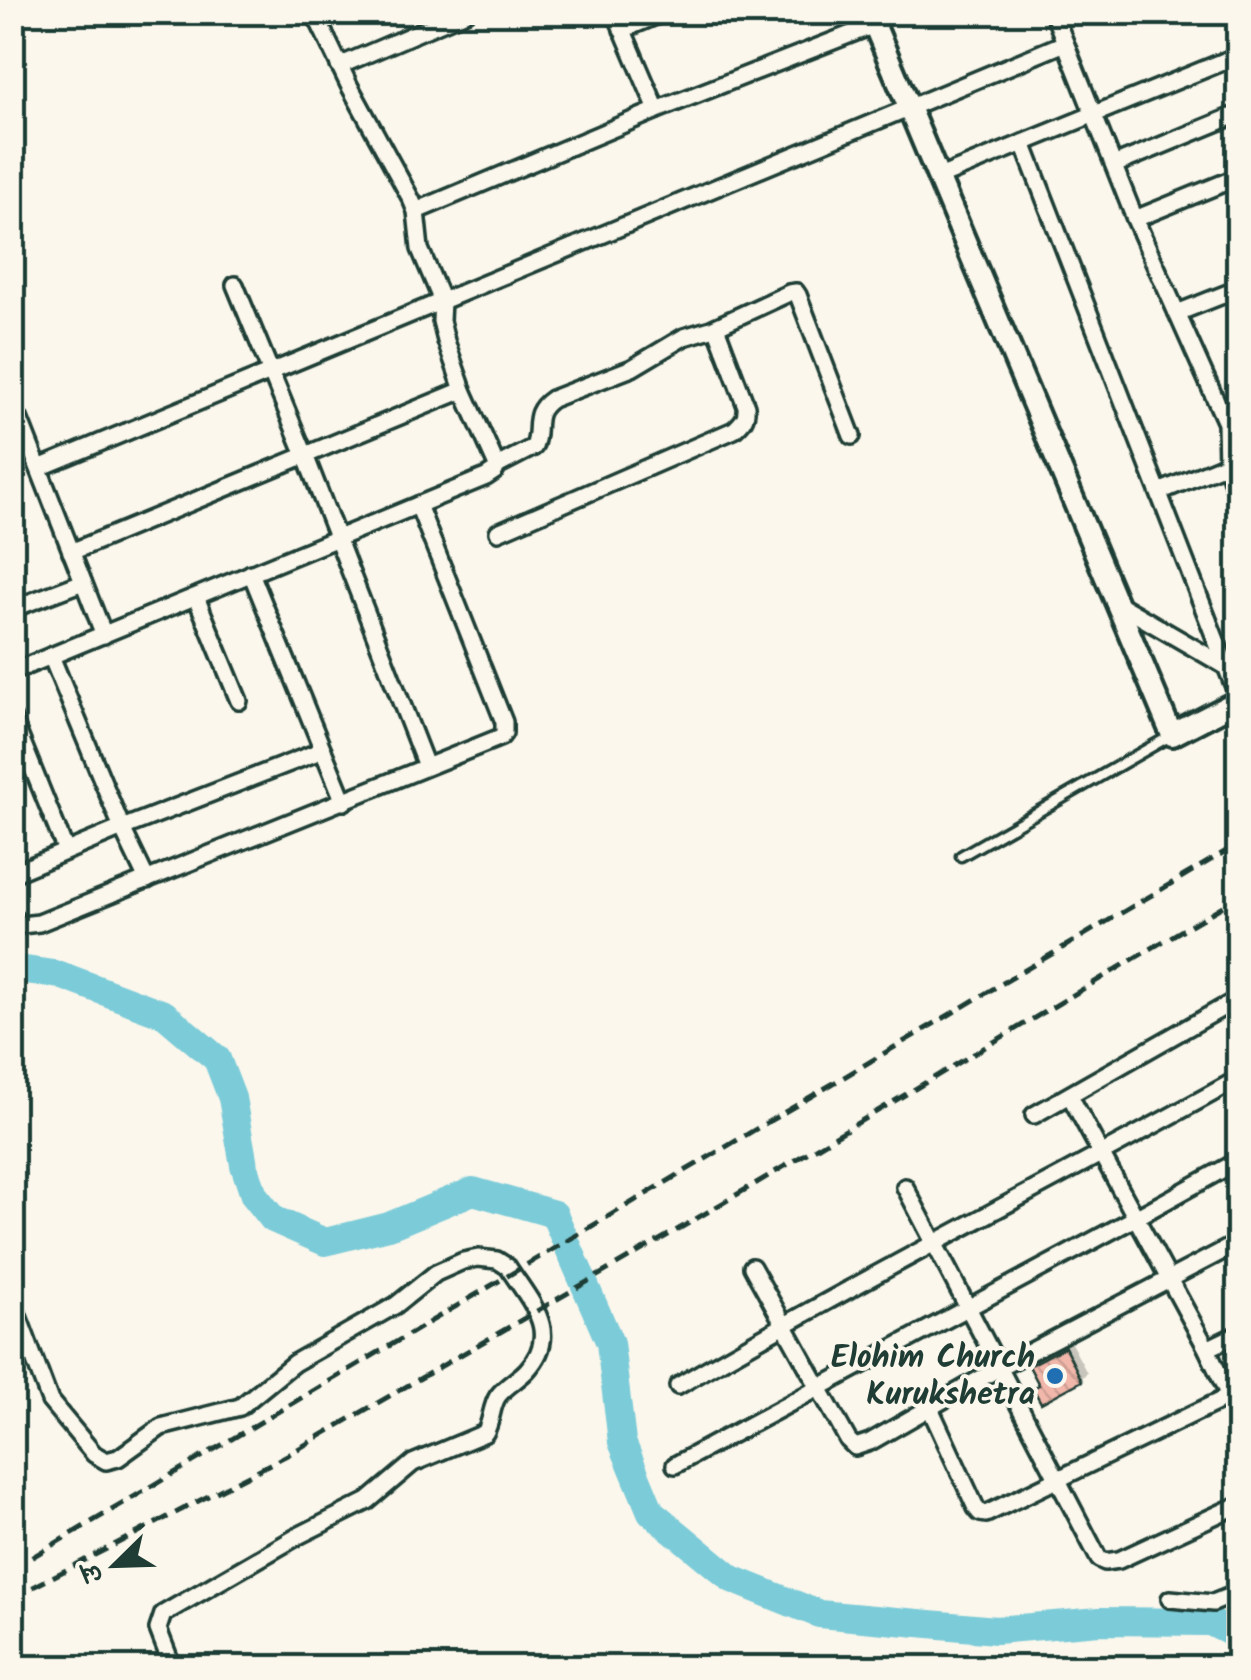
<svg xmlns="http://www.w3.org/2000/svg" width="1251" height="1680" viewBox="0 0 1251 1680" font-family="Kalam,'Playpen Sans Deva',sans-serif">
  <defs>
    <pattern id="building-back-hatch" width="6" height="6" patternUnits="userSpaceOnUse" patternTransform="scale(2.5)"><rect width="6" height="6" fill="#f1b7aa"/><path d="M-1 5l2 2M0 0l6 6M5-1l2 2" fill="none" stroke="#ce9e93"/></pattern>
  </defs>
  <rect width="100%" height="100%" fill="#fbf7ec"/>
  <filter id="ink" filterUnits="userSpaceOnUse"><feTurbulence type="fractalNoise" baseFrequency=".01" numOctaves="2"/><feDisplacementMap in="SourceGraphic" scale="20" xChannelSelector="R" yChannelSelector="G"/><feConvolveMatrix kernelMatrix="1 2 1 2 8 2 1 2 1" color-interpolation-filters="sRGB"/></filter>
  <g filter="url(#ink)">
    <path fill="#0003" d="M 1071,1343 L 1087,1373 L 1081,1379 L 1042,1399 L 1041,1384 L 1032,1366 L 1037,1361 Z"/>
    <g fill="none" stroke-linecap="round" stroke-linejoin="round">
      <path stroke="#7ccbd8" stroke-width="28" d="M 12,968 L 60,975 L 164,1014 L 217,1059 L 232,1098 L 244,1165 L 254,1195 L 273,1219 L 325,1242 L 389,1226 L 473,1191 L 554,1214 L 610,1343 L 622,1442 L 651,1512 L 732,1579 L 819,1614 L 996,1630 L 1099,1621 L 1210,1622 L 1238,1636"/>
    </g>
    <path fill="url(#building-back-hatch)" stroke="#1f3d34" stroke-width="2.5" d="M 1065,1347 L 1082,1381 L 1041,1403 L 1033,1388 L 1039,1385 L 1029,1366 Z"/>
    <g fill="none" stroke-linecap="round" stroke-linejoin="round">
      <defs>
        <path id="service" d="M 961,856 L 1172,735"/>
        <g id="minor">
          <path d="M 314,12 L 349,85 L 411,199 L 416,211 L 420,249 L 442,301 L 441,321 L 446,341 L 463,390 L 497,466"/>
          <path d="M 615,12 L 657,110"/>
          <path d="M 1053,12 L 1135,219 L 1226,423 L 1227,464 L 1238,500"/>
          <path d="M 622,30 L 665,12"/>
          <path d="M 339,66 L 466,12"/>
          <path d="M 1023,143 L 1238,697"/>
          <path d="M 1114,165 L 1238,114"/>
          <path d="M 937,178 L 1237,56"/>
          <path d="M 416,211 L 657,110 L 874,25"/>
          <path d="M 1135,219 L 1238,177"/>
          <path d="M 235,285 L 305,455 L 426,766"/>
          <path d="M 1177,313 L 1238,289"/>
          <path d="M 19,418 L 104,635"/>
          <path d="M 39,468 L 1065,43"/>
          <path d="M 1159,492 L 1227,464"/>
          <path d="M 498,532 L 734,430 C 743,422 747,417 746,406 L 716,327"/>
          <path d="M 71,552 L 463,390"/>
          <path d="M 251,573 L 344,802"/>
          <path d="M 196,597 L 239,701"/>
          <path d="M 1115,602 L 1227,667"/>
          <path d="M 12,609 L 83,582"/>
          <path d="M 51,656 L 122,828 L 147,880"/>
          <path d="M 12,672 L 486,477 L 495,471 L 497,466 L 534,447 C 542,427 530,414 552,399 L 632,368 L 684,337 L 711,329 L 789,293 L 796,292 L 798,295 L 852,436"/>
          <path d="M 12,717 L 66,851"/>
          <path d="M 12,874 L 122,828 L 323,750"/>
          <path d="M 12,916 L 21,925 L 39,923 L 501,737 L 504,733 L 504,722 L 418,505"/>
          <path d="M 1070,1096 L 1207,1349 L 1238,1415"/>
          <path d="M 1034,1115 L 1238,999"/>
          <path d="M 905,1187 L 1099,1559 L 1105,1562 L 1119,1560 L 1238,1505"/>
          <path d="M 752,1267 L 848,1440 L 855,1447 L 870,1442 L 999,1368 L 1238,1243"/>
          <path d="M 12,1300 L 50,1401 L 94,1454 L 106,1461 L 118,1458 L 161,1427 L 240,1407 L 294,1363 L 396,1305 L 436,1273 L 463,1261 L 478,1258 L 497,1260 L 508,1267 C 530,1302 562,1332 527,1370 C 519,1379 505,1386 498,1396 C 491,1406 492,1421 485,1433 L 413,1463 L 368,1501 L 300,1535 L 163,1614 L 158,1629 L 173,1668"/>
          <path d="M 1207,1349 L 1238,1334"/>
          <path d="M 678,1386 C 862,1278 1053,1182 1238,1079"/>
          <path d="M 930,1408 L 976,1508 L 980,1513 L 986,1514 L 1230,1396"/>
          <path d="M 675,1465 L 1137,1217 L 1238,1161"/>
          <path d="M 1170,1599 L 1213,1603 L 1238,1593"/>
        </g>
        <path id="tertiary" d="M 869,12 L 1172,735 L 1238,701"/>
      </defs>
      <use href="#service" stroke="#1f3d34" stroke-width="15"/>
      <use href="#minor" stroke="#1f3d34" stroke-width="22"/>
      <use href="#tertiary" stroke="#1f3d34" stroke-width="28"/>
      <use href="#service" stroke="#fbf7ec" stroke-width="8"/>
      <use href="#minor" stroke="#fbf7ec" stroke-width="15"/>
      <use href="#tertiary" stroke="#fbf7ec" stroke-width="20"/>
      <g stroke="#1f3d34" stroke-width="5" stroke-dasharray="15 8" stroke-linecap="butt">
        <path d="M 12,1569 L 1238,844"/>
        <path d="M 12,1598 L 291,1453 L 689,1223 L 1238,897"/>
      </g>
    </g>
  </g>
  <circle fill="#1f6fb2" stroke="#fbf7ec" stroke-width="4" cx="1055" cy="1376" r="10"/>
  <g text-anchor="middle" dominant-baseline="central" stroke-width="8" stroke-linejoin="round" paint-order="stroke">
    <g font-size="32" font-weight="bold" fill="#1f3d34" stroke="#fbf7ec" text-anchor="end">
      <text x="1035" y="1358">Elohim Church<tspan x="1035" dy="37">Kurukshetra</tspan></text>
    </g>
  </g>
  <rect width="1251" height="1680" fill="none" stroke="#fbf7ec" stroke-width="50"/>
  <rect x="25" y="25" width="1201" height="1630" fill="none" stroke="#1f3d34" stroke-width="4" filter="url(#ink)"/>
  <g transform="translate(115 1565) rotate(247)" stroke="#fbf7ec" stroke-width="8" paint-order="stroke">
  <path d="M0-8L18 38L0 25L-18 38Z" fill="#1f3d34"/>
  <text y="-15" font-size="28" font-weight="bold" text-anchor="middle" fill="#1f3d34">उ</text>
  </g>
</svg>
